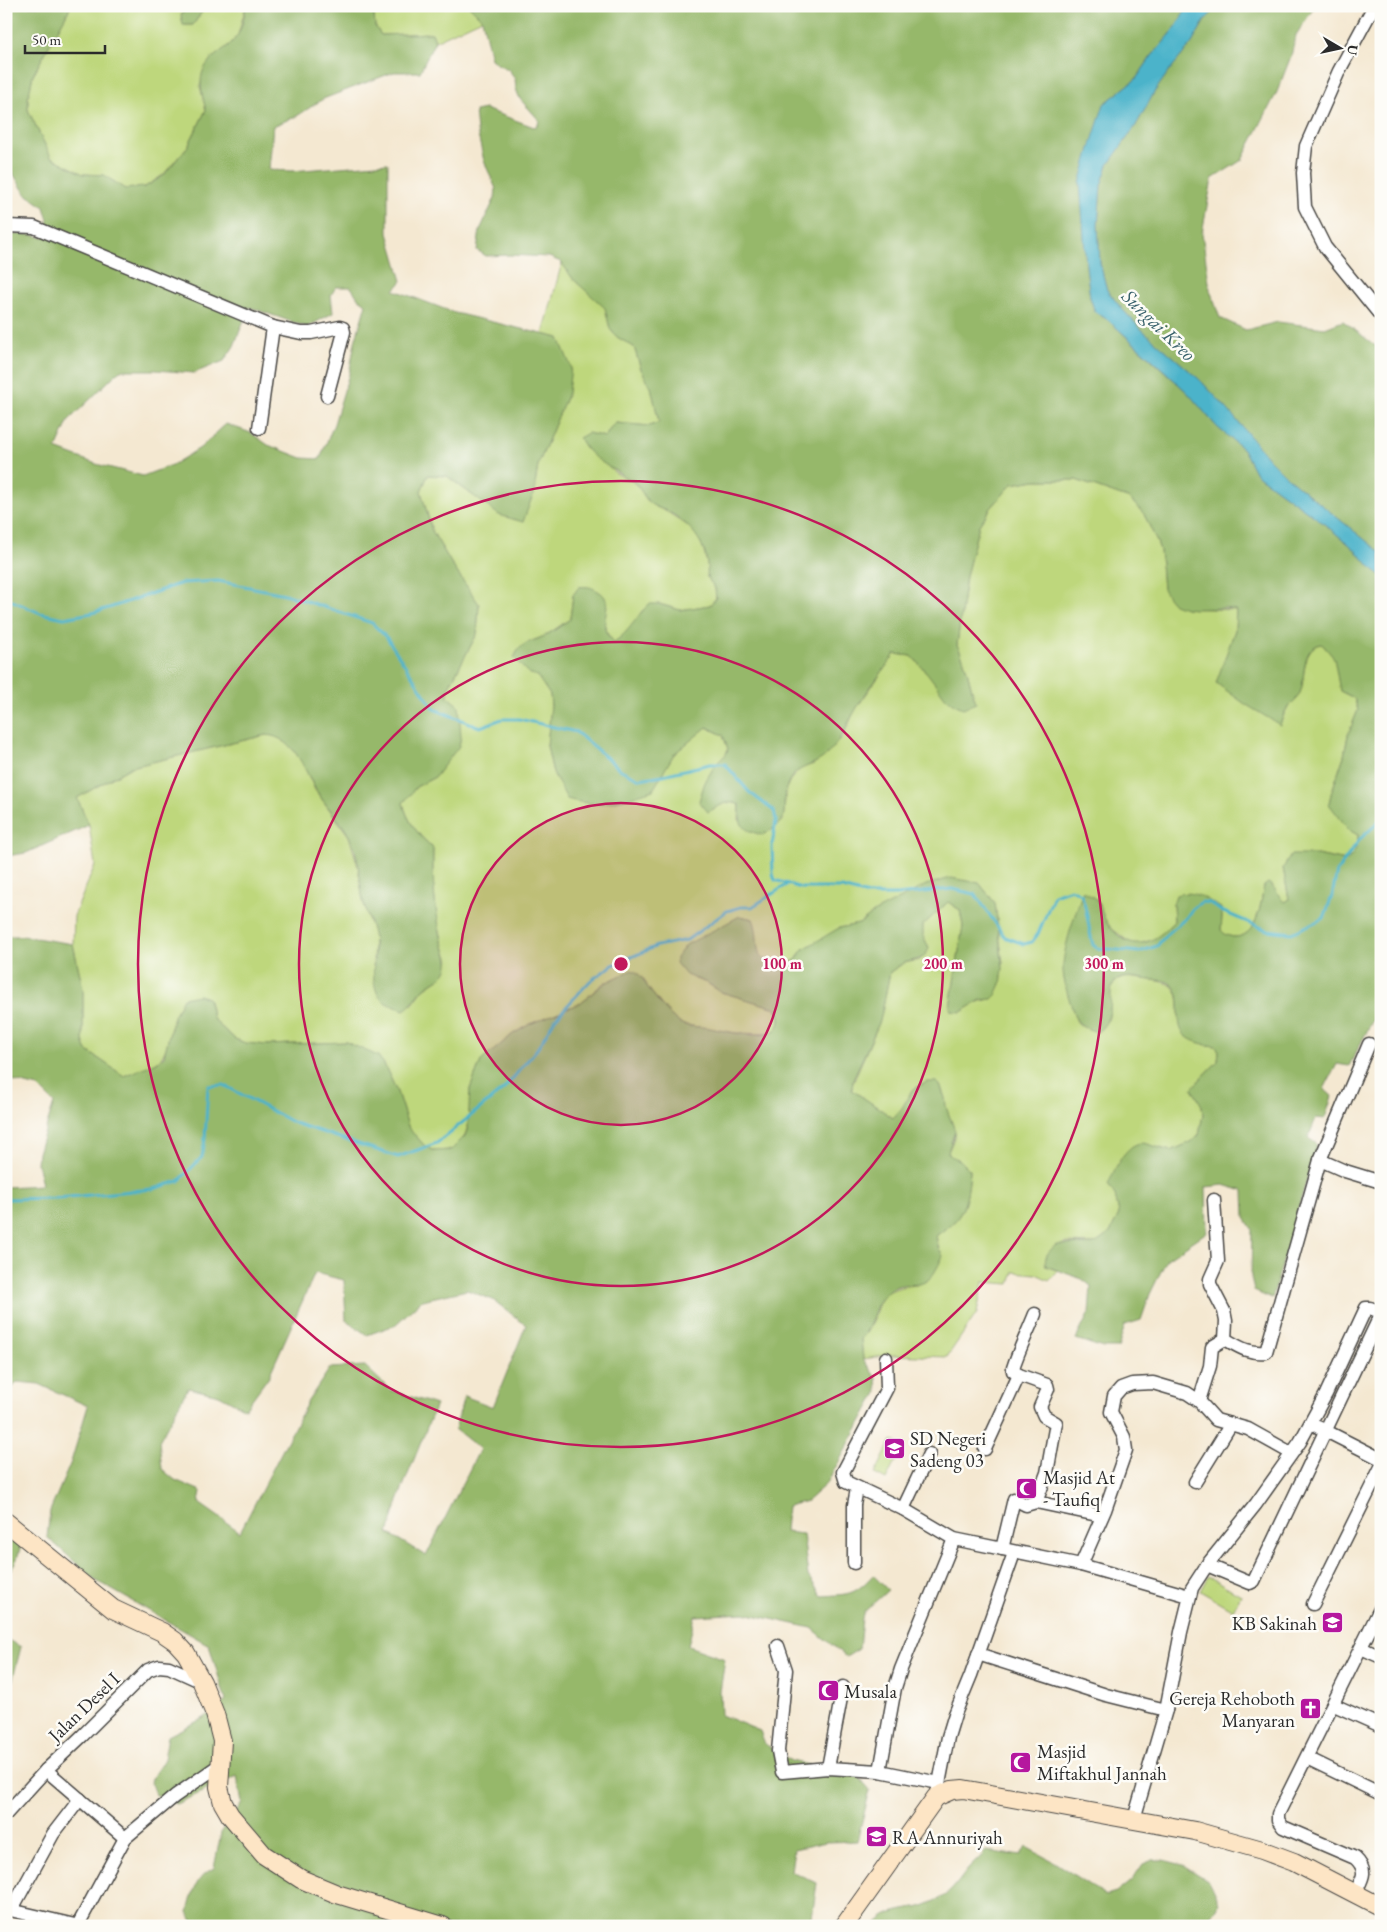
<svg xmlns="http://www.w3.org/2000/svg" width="1387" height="1932" viewBox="0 0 1387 1932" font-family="'EB Garamond',serif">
  <rect width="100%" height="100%" fill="#fdfcf7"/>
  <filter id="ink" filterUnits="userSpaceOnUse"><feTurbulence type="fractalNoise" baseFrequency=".02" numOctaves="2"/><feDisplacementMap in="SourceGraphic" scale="10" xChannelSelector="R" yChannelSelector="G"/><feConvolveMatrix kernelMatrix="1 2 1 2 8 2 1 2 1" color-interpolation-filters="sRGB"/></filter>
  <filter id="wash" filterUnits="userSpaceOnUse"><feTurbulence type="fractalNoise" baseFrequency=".0096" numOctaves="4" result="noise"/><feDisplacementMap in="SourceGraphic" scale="20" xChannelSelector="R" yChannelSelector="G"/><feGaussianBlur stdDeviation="1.12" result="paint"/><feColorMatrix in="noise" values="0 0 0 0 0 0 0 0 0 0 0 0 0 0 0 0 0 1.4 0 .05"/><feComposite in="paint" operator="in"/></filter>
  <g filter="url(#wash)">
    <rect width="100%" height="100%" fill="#f4e8d1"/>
    <g fill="#bed77b" stroke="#748153">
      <path d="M 71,6 L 188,6 L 181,15 L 184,25 L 193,25 L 206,6 L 246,6 L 238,35 L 232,43 L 210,60 L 200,86 L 206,110 L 188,146 L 163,175 L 145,187 L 125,189 L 104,175 L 83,174 L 51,157 L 28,110 L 28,98 L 33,75 Z"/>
      <path d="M 373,6 L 469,6 L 482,19 L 435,41 L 432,33 L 381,35 L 375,26 Z"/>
      <path d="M 562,262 L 573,279 L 606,308 L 610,329 L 617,337 L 634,347 L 641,369 L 651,386 L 659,422 L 650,426 L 616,423 L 612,426 L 605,437 L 588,433 L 614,472 L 632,481 L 640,488 L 651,504 L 669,513 L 691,528 L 701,541 L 708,567 L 707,577 L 715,588 L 716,598 L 710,605 L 680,610 L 659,604 L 642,611 L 632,627 L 623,637 L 614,642 C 601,629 605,620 607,603 L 573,595 L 570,619 L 545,636 L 526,643 L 528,673 L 537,675 L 550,695 L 551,705 L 547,746 L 553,773 L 668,762 L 674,754 L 706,727 L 723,735 L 728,749 L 726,754 L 715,765 L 708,812 C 719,806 728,799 740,805 L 739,820 L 783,821 L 786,789 L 790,780 L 801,768 L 814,764 L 842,738 L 855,710 L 895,654 L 912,656 L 928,674 L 976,702 C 969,684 967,662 957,645 L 966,576 L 979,525 L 991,508 L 1012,484 L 1035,480 L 1076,480 L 1130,499 L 1144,514 L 1157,542 L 1160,550 L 1163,589 L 1185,608 L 1236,610 L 1235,630 L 1217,683 L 1280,724 C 1282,720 1284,714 1286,710 C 1290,704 1296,700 1299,695 C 1307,680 1299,647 1322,644 L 1335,658 L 1340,691 L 1354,698 L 1358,710 L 1348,735 L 1344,756 L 1331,794 L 1349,830 L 1358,835 L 1356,851 L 1346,861 L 1317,855 L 1283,868 L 1289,899 L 1284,902 L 1279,897 L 1272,885 L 1264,886 C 1261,902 1258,938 1234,937 C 1228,936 1225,935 1221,930 L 1222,916 L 1173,904 L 1174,921 L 1158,938 L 1135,945 L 1129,942 L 1111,928 L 1101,914 L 1095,899 L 1064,978 L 1075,1017 L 1077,1022 L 1084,1028 L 1108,1020 C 1112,1009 1106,987 1118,980 C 1125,976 1135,978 1142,979 C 1175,982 1180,985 1179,1019 L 1205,1045 L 1216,1046 L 1219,1051 L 1218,1061 L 1192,1088 L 1202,1105 L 1203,1115 L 1199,1135 L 1191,1142 L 1171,1151 L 1142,1143 L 1115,1195 L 1119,1214 L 1110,1233 L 1103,1239 L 1095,1244 L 1065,1243 L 1046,1266 L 1058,1271 L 1049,1280 L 1036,1274 L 1014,1272 L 1010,1284 L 983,1282 L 977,1313 L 947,1357 L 892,1355 L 863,1359 L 861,1339 C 885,1312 867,1288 917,1285 L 940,1252 L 936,1236 C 944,1229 954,1224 960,1214 C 967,1203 969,1183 970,1170 L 960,1160 L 950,1156 L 948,1152 C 950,1147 953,1142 954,1137 C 956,1127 948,1116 946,1107 C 944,1097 944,1088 936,1082 L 912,1090 L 902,1109 L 893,1118 L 852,1090 L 852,1084 L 880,1021 L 890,972 L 904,963 L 920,960 L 929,947 C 925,940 921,934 923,925 L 948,902 L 960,910 L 963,926 L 950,1007 L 961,1012 C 970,1008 977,1000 987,1000 L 1001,984 L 1003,963 L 995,903 L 979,883 L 900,900 L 875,912 L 859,924 L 839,928 L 799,954 L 797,959 L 785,966 C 774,964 763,960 757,950 L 753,919 L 740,916 L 683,948 L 695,979 L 707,983 L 721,992 L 776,1008 L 780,1017 L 779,1027 L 769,1034 L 736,1033 L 680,1024 L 668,1013 L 648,988 L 644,979 L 605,982 L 580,1003 L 530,1024 L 513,1034 L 490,1054 L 481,1061 L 470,1089 L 470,1117 L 465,1136 L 451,1150 L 434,1151 L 425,1146 L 409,1129 L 397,1092 L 384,1064 L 346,1042 L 267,1045 L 245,1043 L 235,1039 L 220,1026 L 213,1018 L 208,998 L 171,1026 C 164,1066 160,1061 124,1076 L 86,1050 L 83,1040 L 83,989 L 73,944 L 74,916 L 95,865 L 89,825 L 77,798 L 131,767 L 266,735 L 276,736 L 288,744 L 301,759 L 315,790 L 349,836 L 358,866 L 363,901 L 374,936 L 373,966 L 412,1005 L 424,989 L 440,978 L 449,960 C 435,925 432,886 433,848 C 419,836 407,821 403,803 L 416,787 L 435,777 L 448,688 L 477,634 L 479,604 L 454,568 L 432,531 L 421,491 L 428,475 L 447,476 L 472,495 L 534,492 L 538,465 L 568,393 L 559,338 L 543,334 Z"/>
      <path d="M 892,1440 L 903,1446 L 886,1480 L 875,1474 Z"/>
      <path d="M 1208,1576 L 1241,1595 L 1233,1610 L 1200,1591 Z"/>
    </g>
    <g fill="#96b86b" stroke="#60724b" fill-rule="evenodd">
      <path d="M 6,6 L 71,6 L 33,75 L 28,98 L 28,110 L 51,157 L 83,174 L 104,175 L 125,189 L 145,187 L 163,176 L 188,146 L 206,110 C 199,84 196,69 220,52 C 226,47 233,43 237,36 C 242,28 244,16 246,6 L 373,6 L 375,26 L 381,35 L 432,33 L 435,41 L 420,72 L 394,72 L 323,99 L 297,116 L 273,126 L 269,170 L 292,171 L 388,163 L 388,233 L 402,281 L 394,290 L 455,313 L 559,338 L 571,367 L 568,393 L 538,465 L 534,492 L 523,522 L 499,515 L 447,476 L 428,475 L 421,491 L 432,531 L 454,568 L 479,604 L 477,634 L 448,688 L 448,697 L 459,706 L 461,737 L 459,746 L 435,777 L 416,787 L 403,803 C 407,821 419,836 433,848 C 432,879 435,911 442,941 C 444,951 452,960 446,971 C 442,979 432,982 425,988 C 417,995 414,1004 404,1010 C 394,1006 384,1005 378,995 C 369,976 377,954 373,934 C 371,923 366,912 363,901 C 359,880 360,854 348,834 C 339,818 324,805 315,788 C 303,767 294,737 266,735 L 131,767 L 77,798 L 89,825 L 26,853 L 6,856 L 6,234 L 33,235 L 44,238 L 48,220 L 44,207 L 25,193 L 6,162 ZM 336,287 L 351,287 L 358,298 L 366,304 L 355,342 L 349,374 L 334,424 L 320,459 L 302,458 L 268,445 L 251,433 L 226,424 L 200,448 L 174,464 L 143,476 L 96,464 L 56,449 L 69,420 L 120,370 L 156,370 L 194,373 L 224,361 L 234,346 L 249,307 L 307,327 L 333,313 L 331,295 Z"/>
      <path d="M 188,6 L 206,6 L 193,25 L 183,25 L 181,15 Z"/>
      <path d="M 469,6 L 687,6 C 694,12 703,9 711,6 L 1188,6 L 1174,30 L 1151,57 L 1136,79 L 1104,104 L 1086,266 L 1090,297 L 1095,312 L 1108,320 L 1188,393 L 1217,427 L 1243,449 L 1256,474 L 1318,519 L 1351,546 L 1381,577 L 1381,1004 L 1349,1066 L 1337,1064 L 1324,1089 L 1332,1096 L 1325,1119 L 1316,1118 L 1308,1138 L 1317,1144 L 1272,1299 L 1254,1291 L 1251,1277 L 1252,1229 L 1245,1218 L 1244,1191 L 1224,1185 L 1206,1187 L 1207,1232 L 1167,1259 L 1150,1294 L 1141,1320 L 1125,1325 L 1118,1348 L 1103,1348 L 1076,1339 L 1089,1313 L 1091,1286 L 1082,1279 L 1046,1266 C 1043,1257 1049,1251 1056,1245 L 1095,1244 L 1110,1233 L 1119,1214 L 1115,1195 L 1108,1185 C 1114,1171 1124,1145 1141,1143 C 1148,1143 1163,1150 1171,1151 L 1191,1142 L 1199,1135 L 1203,1115 L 1202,1106 L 1192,1088 L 1218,1061 L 1219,1051 L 1216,1046 C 1207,1045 1195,1043 1187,1037 C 1169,1024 1191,990 1165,981 C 1160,980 1154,980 1150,980 C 1141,979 1128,975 1119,979 C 1102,988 1121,1015 1097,1032 C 1088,1029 1079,1026 1075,1017 C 1070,1001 1062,981 1063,964 C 1065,943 1076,911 1083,891 C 1087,894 1093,896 1096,900 C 1102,908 1103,919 1110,927 C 1133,954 1154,944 1174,921 L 1173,904 L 1176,895 C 1194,889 1206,899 1221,908 L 1222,916 L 1221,930 C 1225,935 1228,936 1234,937 C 1258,938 1261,902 1264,886 L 1268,883 C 1275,886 1278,896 1284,902 L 1289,899 L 1283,868 L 1291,855 L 1317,855 L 1346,861 C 1356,853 1357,848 1358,835 L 1349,830 L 1329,804 L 1331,794 L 1344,756 L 1348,735 L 1358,710 L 1354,698 L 1340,691 L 1334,658 L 1322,644 C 1299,647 1307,680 1299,695 C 1296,701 1289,704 1286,710 C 1283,714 1282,720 1280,725 L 1245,704 L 1216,683 L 1235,630 L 1236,610 L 1225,608 L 1195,609 L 1185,608 L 1174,604 L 1168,597 L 1163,589 L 1160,550 L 1157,542 L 1144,514 L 1130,499 L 1076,480 L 1035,480 L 1012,484 L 991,508 L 979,525 L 966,576 L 957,645 C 967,662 969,684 976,703 L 963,708 L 954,704 L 946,698 L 928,674 L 912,656 L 895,654 C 882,673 866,691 855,711 C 845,728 839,745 823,758 C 811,767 796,767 789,781 C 776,808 798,818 762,835 C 741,829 739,826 740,805 C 728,799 719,806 708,812 L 699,801 L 705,782 L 715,765 L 726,754 L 728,749 L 723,735 L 707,727 L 674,754 L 653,790 C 620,800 602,809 567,799 L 553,773 L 547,746 L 551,705 L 550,695 L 537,676 L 528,673 L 514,658 C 522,639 531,644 546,635 C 554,631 562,625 570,619 L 573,595 L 579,587 C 588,586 591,587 598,591 C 615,600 601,618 606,632 C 608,636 611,639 614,642 C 630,632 636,616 649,604 L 659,604 L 680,610 L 710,605 L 716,598 L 715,588 L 707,577 C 710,547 693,526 669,512 C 663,509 656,508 651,504 C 643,498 641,487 632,481 C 613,468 590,460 579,438 L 588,433 L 605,437 L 612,426 L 616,423 L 650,426 L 659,422 L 651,387 L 641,369 L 634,347 L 617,337 L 610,329 L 605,308 L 573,279 L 561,262 L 549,257 L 510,255 L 486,256 L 477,250 L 480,230 L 495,198 L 496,189 L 484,161 L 477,131 L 475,111 L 485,109 L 534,127 L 538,125 L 539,120 L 520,99 L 516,89 L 515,78 L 508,69 L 499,65 L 491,59 L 482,19 Z"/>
      <path d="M 1219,6 L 1315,6 L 1296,35 L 1291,56 L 1277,92 L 1242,160 L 1212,179 L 1202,233 L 1210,290 L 1220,318 L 1246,330 L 1278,322 L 1325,328 L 1343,321 L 1381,350 L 1381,553 L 1287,477 L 1268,458 L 1229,411 L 1199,379 L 1140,328 L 1122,309 L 1107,290 L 1100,263 L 1098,225 L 1101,185 L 1108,165 L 1135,127 L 1155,91 L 1169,71 L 1192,43 L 1205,20 Z"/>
      <path d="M 951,878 L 979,883 L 995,903 L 1003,968 L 1001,984 L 996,995 L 992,999 L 981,1000 L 961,1012 L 951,1011 L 950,1007 L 963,926 L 960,910 L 948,902 L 923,925 L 923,936 L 929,948 C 925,961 915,959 904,963 C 899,965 895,969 890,972 L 880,1021 L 853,1079 L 852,1090 L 893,1118 L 902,1108 L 912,1090 L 927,1082 L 936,1082 L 940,1085 L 945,1098 L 946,1107 L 955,1131 L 948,1152 L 950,1156 L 960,1160 L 970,1170 C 969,1183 967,1203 960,1214 C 954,1224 944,1229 936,1236 L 938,1247 L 943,1256 C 939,1264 935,1274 928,1280 C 919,1287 908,1283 898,1286 C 892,1288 886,1293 882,1298 C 873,1307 873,1326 861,1339 L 863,1359 L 876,1378 L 877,1393 L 827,1483 L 807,1501 L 787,1506 L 785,1532 L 803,1534 L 808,1576 L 822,1596 C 849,1594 854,1596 873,1575 L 888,1590 L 864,1612 L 862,1618 L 859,1649 L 846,1657 L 812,1628 L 744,1613 L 695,1616 L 688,1646 L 725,1659 L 720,1692 L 721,1715 L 760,1731 L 765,1744 L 791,1761 L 858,1776 L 870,1790 L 857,1841 L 826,1842 L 794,1849 L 791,1871 L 817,1883 L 812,1917 L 818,1926 L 196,1926 L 188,1912 C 193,1893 195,1877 214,1868 L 221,1833 L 242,1803 L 237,1776 L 176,1804 L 155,1794 L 150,1781 L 164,1759 L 168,1736 L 204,1718 L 226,1701 L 209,1645 L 95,1580 L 47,1537 L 50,1511 L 71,1462 L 88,1406 L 39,1384 L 17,1382 L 6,1396 L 6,1187 L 42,1185 L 37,1163 L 38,1153 L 54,1103 L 38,1087 L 6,1079 L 6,936 L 23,936 L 73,944 L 83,989 L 83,1040 L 86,1050 L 124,1076 L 157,1062 L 164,1056 L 174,1016 L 183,998 L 199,995 L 208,998 L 213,1018 L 220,1026 L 235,1039 L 245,1043 L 267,1045 L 346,1042 L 378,1056 L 384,1064 L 397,1092 L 409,1129 L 425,1146 L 434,1151 L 451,1150 L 465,1136 L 468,1127 L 470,1089 L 481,1061 L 513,1034 L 530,1024 L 580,1003 L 605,983 L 632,970 C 642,974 643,981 649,989 C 657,1000 666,1012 677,1021 C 684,1028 700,1026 710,1028 C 725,1031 760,1040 774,1031 C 782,1025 782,1016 776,1008 L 721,992 L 707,983 L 686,975 L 676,963 L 676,958 L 686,945 L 740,916 L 753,919 C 763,943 746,960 785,966 L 797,959 L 802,950 L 839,928 L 859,924 L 875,912 L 926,885 ZM 315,1273 L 344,1280 L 346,1320 L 367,1335 L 395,1325 L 422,1300 L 467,1290 L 493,1300 L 526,1325 L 493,1407 L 464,1396 L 455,1429 L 480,1449 L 426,1556 L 388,1533 L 402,1489 L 436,1405 L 390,1390 L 365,1366 L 330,1368 L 308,1401 L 240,1532 L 199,1503 L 201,1491 L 175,1480 L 162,1469 L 159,1441 L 188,1388 L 219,1395 L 245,1409 L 269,1376 Z"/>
      <path d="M 6,1533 L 21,1545 L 17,1559 L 6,1577 Z"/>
      <path d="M 6,1639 L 21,1647 L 10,1690 L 6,1690 Z"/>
      <path d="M 1026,1847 L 1054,1862 L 1106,1896 L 1116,1893 L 1132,1880 L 1143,1864 L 1153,1860 L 1163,1860 L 1183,1865 L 1209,1881 L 1219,1903 C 1214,1916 1208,1920 1196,1926 L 874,1926 C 886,1912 898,1911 915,1908 C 924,1907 936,1901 944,1896 C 956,1888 962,1875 972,1865 C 977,1860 982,1856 986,1851 L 1021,1856 Z"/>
    </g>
    <path fill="#4bb3ca" stroke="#3b6f7a" d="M 1188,6 L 1219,6 L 1205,20 L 1192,43 L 1169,71 L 1155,91 L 1135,127 L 1108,165 L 1101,185 L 1098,225 L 1100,263 L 1107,290 L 1122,309 L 1140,328 L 1199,379 L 1229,411 L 1268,458 L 1287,477 L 1380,552 L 1381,577 L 1351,546 L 1318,519 L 1256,474 L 1243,449 L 1217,427 L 1188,393 L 1156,363 L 1108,320 L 1095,312 L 1090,297 L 1086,266 L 1080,183 L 1093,138 L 1104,104 L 1136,79 L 1151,57 L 1174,30 Z"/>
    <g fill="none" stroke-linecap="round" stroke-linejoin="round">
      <g stroke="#4bb3ca" stroke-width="3">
        <path d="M 6,598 L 40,613 L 64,618 L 92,613 L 112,607 L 182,583 L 218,581 L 285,594 L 372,623 L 387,638 L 434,709 L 480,727 L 502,719 L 519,719 L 576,732 L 621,770 L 640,779 L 663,775 L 710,764 L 725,764 L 749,792 L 774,811 L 776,820 L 772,846 L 773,874 L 775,880 L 801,888 L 842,888 L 868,895 L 897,895 L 952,889 L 975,894 L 1005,937 L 1024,944 L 1032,942 L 1038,934 L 1054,895 L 1071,889 L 1081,894 C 1088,911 1088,928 1093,945 L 1097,948 L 1139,952 L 1157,946 L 1166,935 L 1186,918 L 1194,907 L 1202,902 L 1210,903 L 1221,911 L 1267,930 L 1292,933 L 1324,918 L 1332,896 L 1337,871 L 1360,839 L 1381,820"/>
        <path d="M 6,1199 L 58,1198 L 153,1189 L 179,1181 L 202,1157 L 205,1139 L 208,1086 L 224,1085 L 294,1123 L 398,1157 L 437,1143 L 504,1089 L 537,1049 L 555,1019 L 590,981 L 613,965 L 657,946 L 687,940 L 727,911 L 741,907 L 752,907 L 788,884"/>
      </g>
    </g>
  </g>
  <g filter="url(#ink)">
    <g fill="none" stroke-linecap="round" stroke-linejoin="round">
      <defs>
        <g id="minor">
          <path d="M 1374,6 L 1339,71 L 1306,146 L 1303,173 L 1305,207 L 1325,247 L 1381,316"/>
          <path d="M 6,226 L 34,227 L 273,327 L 259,428"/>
          <path d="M 273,327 L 301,333 L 311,333 L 340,327 L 343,328 L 344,332 L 327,396"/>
          <path d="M 1320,1160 L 1345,1171 L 1381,1182"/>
          <path d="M 1214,1200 L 1218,1261 L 1210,1279 L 1210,1284 L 1224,1311 L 1226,1321 L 1225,1339"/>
          <path d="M 1035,1314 C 1028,1332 1019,1349 1013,1368 L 1013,1371 L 1019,1375 L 1047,1385 L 1048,1389 L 1040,1407 L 1044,1416 L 1056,1423 L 1047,1473 L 1036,1502"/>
          <path d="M 886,1358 L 887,1388 L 843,1472 L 846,1482 L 903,1509 L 954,1539 L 1081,1565 L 1189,1596"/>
          <path d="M 1199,1401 L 1210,1366 L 1212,1347 L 1225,1339 C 1239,1347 1249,1354 1266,1352 L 1320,1160 L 1369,1044"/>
          <path d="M 1318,1427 L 1381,1459"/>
          <path d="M 985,1449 L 1019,1375"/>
          <path d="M 1195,1482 L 1231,1424"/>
          <path d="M 1036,1502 L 1102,1516"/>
          <path d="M 903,1509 L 929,1454"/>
          <path d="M 1002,1549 L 1014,1499 L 1026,1505 L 1036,1502"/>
          <path d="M 854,1563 L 854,1505 L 857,1488"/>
          <path d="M 1081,1565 L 1105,1510 L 1126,1450 L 1124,1437 L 1111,1412 L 1114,1396 L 1121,1388 L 1132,1384 L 1153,1383 L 1187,1393 L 1199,1401 L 1216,1420 L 1248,1429 L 1291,1453"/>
          <path d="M 1207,1565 L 1250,1583 L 1254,1581 L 1381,1314"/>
          <path d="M 1313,1604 L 1381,1467"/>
          <path d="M 778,1646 L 786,1670 L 778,1751 L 782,1772 L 828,1768 L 880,1771 L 939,1783"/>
          <path d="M 1361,1648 L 1381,1657"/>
          <path d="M 978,1654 L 1106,1695 L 1166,1710"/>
          <path d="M 1334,1705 L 1381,1726"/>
          <path d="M 1307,1758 L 1381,1794"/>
          <path d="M 828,1768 L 843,1687"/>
          <path d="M 46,1770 L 125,1838"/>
          <path d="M 880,1771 L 895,1688 L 901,1669 L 954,1539"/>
          <path d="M 938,1789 L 948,1737 L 955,1714 L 971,1675 L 1014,1553"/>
          <path d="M 6,1814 L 46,1770 L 82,1736 L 148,1670 L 159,1666 L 169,1667 L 202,1682"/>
          <path d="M 1134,1819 L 1166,1710 L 1181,1632 L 1192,1588 L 1207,1565 L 1256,1504 L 1300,1442 L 1326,1394 L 1366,1308 L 1370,1308 L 1381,1312"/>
          <path d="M 1355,1893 C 1362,1879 1369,1871 1355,1858 L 1283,1827 L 1278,1820 L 1278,1814 L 1381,1607"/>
          <path d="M 6,1909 L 79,1926"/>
          <path d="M 12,1909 L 53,1834 L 80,1799"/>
          <path d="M 78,1925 L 125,1838 L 175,1796 L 221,1764"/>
        </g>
        <g id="secondary">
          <path d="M 6,1522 L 113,1609 L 162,1632 L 175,1641 L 186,1653 L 202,1682 L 215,1714 L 222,1741 L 219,1787 L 223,1803 L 230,1815 L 264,1855 L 301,1879 L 337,1894 L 443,1926"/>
          <path d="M 844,1926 L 936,1797 L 952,1790 L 963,1789 L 1195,1831 L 1262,1850 L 1294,1862 L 1381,1907"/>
        </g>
      </defs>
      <use href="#minor" stroke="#494744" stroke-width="15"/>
      <use href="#secondary" stroke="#494744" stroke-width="20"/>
      <use href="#minor" stroke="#fff" stroke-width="12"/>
      <use href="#secondary" stroke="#fde5c5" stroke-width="18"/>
    </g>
  </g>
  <circle cx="621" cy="964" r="161" fill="#c2185b" fill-opacity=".12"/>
  <g fill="none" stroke="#c2185b" stroke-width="2.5">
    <circle cx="621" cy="964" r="161"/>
    <circle cx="621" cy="964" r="322"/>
    <circle cx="621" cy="964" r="483"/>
  </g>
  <defs>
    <symbol id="school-square" viewBox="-11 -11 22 22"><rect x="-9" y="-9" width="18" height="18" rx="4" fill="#b5179e" stroke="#fdfcf7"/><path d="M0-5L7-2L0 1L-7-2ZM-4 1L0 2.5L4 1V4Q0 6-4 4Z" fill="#fff"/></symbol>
    <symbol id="mosque-square" viewBox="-11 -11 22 22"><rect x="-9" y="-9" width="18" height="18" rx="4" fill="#b5179e" stroke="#fdfcf7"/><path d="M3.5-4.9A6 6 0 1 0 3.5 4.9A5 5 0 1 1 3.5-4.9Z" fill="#fff"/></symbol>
    <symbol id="church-square" viewBox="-11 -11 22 22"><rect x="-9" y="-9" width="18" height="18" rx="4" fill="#b5179e" stroke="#fdfcf7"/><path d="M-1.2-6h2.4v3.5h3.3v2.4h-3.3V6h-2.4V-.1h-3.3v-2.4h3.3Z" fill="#fff"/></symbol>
  </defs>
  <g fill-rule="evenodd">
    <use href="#school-square" x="882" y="1436" width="25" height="25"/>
    <use href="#mosque-square" x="1014" y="1476" width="25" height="25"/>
    <use href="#school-square" x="1320" y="1610" width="25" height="25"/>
    <use href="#mosque-square" x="816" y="1678" width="25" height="25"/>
    <use href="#church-square" x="1298" y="1696" width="25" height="25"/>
    <use href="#mosque-square" x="1008" y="1750" width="25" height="25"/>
    <use href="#school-square" x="864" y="1824" width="25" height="25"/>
  </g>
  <g text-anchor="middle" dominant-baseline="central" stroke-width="5" stroke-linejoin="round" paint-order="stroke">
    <g font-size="19" fill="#2b2b2b" stroke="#fdfcf7" text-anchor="start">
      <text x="910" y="1438">SD Negeri<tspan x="910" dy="22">Sadeng 03</tspan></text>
      <text x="1043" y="1477">Masjid At<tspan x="1043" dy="22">- Taufiq</tspan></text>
      <text x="1317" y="1623" text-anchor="end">KB Sakinah</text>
      <text x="844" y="1691">Musala</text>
      <text x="1295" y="1698" text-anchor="end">Gereja Rehoboth<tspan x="1295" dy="22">Manyaran</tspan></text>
      <text x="1037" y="1751">Masjid<tspan x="1037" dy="22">Miftakhul Jannah</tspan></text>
      <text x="892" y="1837">RA Annuriyah</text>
    </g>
    <g font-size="19" fill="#2b2b2b" stroke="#fdfcf7">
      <text transform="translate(84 1707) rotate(-44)">Jalan Desel I</text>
    </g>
    <g font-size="20" font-style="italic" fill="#38616b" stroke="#fdfcf7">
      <text transform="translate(1159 325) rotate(44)">Sungai Kreo</text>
    </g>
  </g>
  <circle cx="621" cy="964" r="8" fill="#c2185b" stroke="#fdfcf7" stroke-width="2.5"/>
  <g font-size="15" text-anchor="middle" font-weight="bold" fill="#c2185b" stroke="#fdfcf7" stroke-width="5" stroke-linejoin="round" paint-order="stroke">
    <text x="782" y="969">100 m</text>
    <text x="943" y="969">200 m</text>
    <text x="1104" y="969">300 m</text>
  </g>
  <rect width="1387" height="1932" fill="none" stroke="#fdfcf7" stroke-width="25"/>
  <g transform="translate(1340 48) rotate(99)" stroke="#fdfcf7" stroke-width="4" paint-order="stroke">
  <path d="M0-4L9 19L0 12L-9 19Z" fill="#2b2b2b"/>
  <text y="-8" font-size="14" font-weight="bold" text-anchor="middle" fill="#2b2b2b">U</text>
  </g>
  <path d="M25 45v8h80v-8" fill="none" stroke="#2b2b2b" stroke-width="2.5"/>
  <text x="32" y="45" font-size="15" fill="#2b2b2b" stroke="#fdfcf7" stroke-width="4" paint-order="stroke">50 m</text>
</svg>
